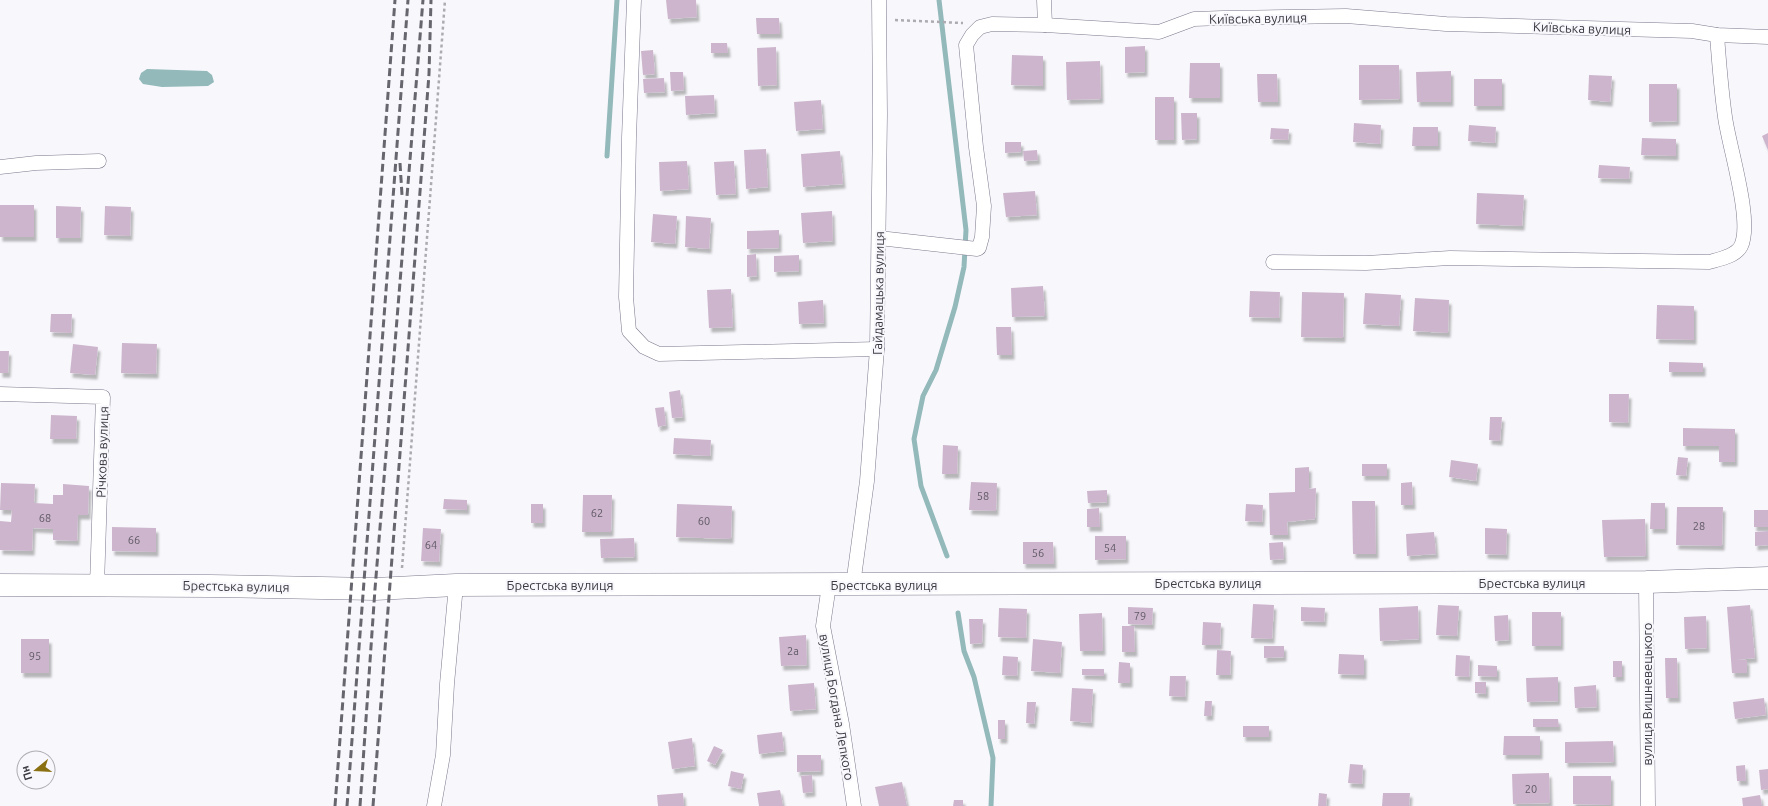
<svg xmlns="http://www.w3.org/2000/svg" width="1768" height="806" viewBox="0 0 1768 806" font-family="Ubuntu,sans-serif">
  <defs>
    <filter id="shadow"><feDropShadow dx="2.5" dy="4.5" stdDeviation="1" flood-color="#0004"/></filter>
  </defs>
  <rect width="100%" height="100%" fill="#f8f8fc"/>
  <path fill="#93b9bb" d="M 147,69 L 207,71 L 212,75 L 214,82 L 208,86 L 162,87 L 143,84 L 139,79 L 141,73 Z"/>
  <g fill="none" stroke-linecap="round" stroke-linejoin="round">
    <g stroke="#93b9bb" stroke-width="5">
      <path d="M 939,0 L 966,230 L 964,267 L 955,307 L 936,370 L 923,396 L 914,439 L 921,486 L 947,556"/>
      <path d="M 607,156 L 617,0"/>
      <path d="M 958,613 L 964,651 L 974,677 L 993,758 L 991,806"/>
    </g>
  </g>
  <g fill="#cdb6cd" filter="url(#shadow)">
    <path d="M 666,0 L 696,0 L 697,17 L 668,19 Z"/>
    <path d="M 756,18 L 779,18 L 780,34 L 757,34 Z"/>
    <path d="M 711,43 L 727,43 L 728,53 L 711,53 Z"/>
    <path d="M 1145,46 L 1145,72 L 1125,73 L 1125,47 Z"/>
    <path d="M 776,47 L 777,85 L 758,86 L 757,48 Z"/>
    <path d="M 653,50 L 655,74 L 643,75 L 641,51 Z"/>
    <path d="M 1012,55 L 1043,56 L 1043,86 L 1011,85 Z"/>
    <path d="M 1100,61 L 1101,99 L 1067,100 L 1066,62 Z"/>
    <path d="M 1190,63 L 1220,63 L 1220,98 L 1189,98 Z"/>
    <path d="M 1359,65 L 1399,65 L 1400,99 L 1359,100 Z"/>
    <path d="M 1451,71 L 1451,102 L 1417,102 L 1416,72 Z"/>
    <path d="M 670,72 L 683,72 L 684,90 L 671,91 Z"/>
    <path d="M 1257,74 L 1277,74 L 1278,102 L 1258,102 Z"/>
    <path d="M 1589,75 L 1612,76 L 1610,102 L 1588,100 Z"/>
    <path d="M 664,78 L 665,92 L 644,93 L 643,79 Z"/>
    <rect x="1474" y="79" width="28" height="27"/>
    <path d="M 1649,84 L 1677,84 L 1677,121 L 1649,122 Z"/>
    <path d="M 714,95 L 715,113 L 686,115 L 685,96 Z"/>
    <rect x="1155" y="97" width="19" height="43"/>
    <path d="M 821,100 L 823,129 L 796,131 L 794,102 Z"/>
    <path d="M 1181,113 L 1197,113 L 1197,139 L 1182,140 Z"/>
    <path d="M 1354,123 L 1381,125 L 1380,144 L 1353,142 Z"/>
    <path d="M 1469,125 L 1496,127 L 1495,143 L 1468,141 Z"/>
    <path d="M 1413,127 L 1438,127 L 1438,146 L 1412,146 Z"/>
    <path d="M 1271,128 L 1289,129 L 1288,140 L 1270,139 Z"/>
    <path d="M 1768,133 L 1768,150 L 1762,136 Z"/>
    <path d="M 1642,138 L 1676,139 L 1676,156 L 1641,155 Z"/>
    <path d="M 1005,142 L 1021,142 L 1021,152 L 1005,153 Z"/>
    <path d="M 766,149 L 768,187 L 746,189 L 744,150 Z"/>
    <path d="M 1037,150 L 1038,160 L 1024,161 L 1023,151 Z"/>
    <path d="M 840,151 L 843,184 L 803,187 L 801,154 Z"/>
    <path d="M 687,161 L 689,189 L 660,191 L 659,162 Z"/>
    <path d="M 734,161 L 736,194 L 716,195 L 714,162 Z"/>
    <path d="M 1599,165 L 1630,167 L 1629,179 L 1598,178 Z"/>
    <path d="M 1035,191 L 1037,215 L 1006,217 L 1003,193 Z"/>
    <path d="M 1477,193 L 1524,195 L 1522,226 L 1476,224 Z"/>
    <rect x="0" y="205" width="34" height="32"/>
    <path d="M 56,206 L 81,207 L 80,238 L 56,238 Z"/>
    <path d="M 105,206 L 131,207 L 130,236 L 104,235 Z"/>
    <path d="M 832,211 L 833,241 L 803,243 L 801,213 Z"/>
    <path d="M 653,214 L 677,216 L 675,244 L 651,242 Z"/>
    <path d="M 686,216 L 711,218 L 709,249 L 685,247 Z"/>
    <path d="M 779,230 L 779,248 L 747,249 L 747,231 Z"/>
    <path d="M 756,254 L 757,276 L 747,277 L 747,255 Z"/>
    <path d="M 799,255 L 799,271 L 774,272 L 774,256 Z"/>
    <path d="M 1043,286 L 1045,316 L 1012,317 L 1011,288 Z"/>
    <path d="M 731,289 L 733,327 L 709,328 L 707,290 Z"/>
    <path d="M 1250,291 L 1280,292 L 1279,318 L 1249,317 Z"/>
    <path d="M 1302,292 L 1344,293 L 1343,338 L 1301,337 Z"/>
    <path d="M 1365,293 L 1401,295 L 1399,326 L 1363,324 Z"/>
    <path d="M 1415,298 L 1449,300 L 1448,333 L 1413,331 Z"/>
    <path d="M 823,300 L 824,323 L 799,324 L 798,302 Z"/>
    <path d="M 1657,305 L 1694,306 L 1694,340 L 1656,339 Z"/>
    <path d="M 51,314 L 72,314 L 71,333 L 50,332 Z"/>
    <path d="M 996,327 L 1011,327 L 1012,355 L 997,355 Z"/>
    <path d="M 122,343 L 157,344 L 156,374 L 121,373 Z"/>
    <path d="M 73,344 L 98,347 L 95,375 L 70,373 Z"/>
    <path d="M 0,351 L 9,351 L 8,373 L 0,373 Z"/>
    <path d="M 1669,362 L 1703,363 L 1703,372 L 1669,372 Z"/>
    <path d="M 680,390 L 683,417 L 672,418 L 669,392 Z"/>
    <path d="M 1609,394 L 1629,394 L 1628,423 L 1609,422 Z"/>
    <path d="M 664,407 L 666,425 L 658,427 L 655,408 Z"/>
    <path d="M 51,415 L 77,416 L 76,439 L 50,439 Z"/>
    <path d="M 1490,417 L 1502,417 L 1500,441 L 1489,440 Z"/>
    <path d="M 1683,428 L 1735,429 L 1735,462 L 1719,462 L 1719,446 L 1683,446 Z"/>
    <path d="M 674,438 L 711,440 L 710,456 L 673,454 Z"/>
    <path d="M 943,445 L 958,446 L 957,474 L 942,474 Z"/>
    <path d="M 1678,457 L 1688,458 L 1686,476 L 1676,475 Z"/>
    <path d="M 1451,460 L 1478,464 L 1476,481 L 1449,477 Z"/>
    <rect x="1362" y="464" width="25" height="12"/>
    <path d="M 1309,467 L 1309,489 L 1316,488 L 1315,519 L 1287,522 L 1288,535 L 1270,535 L 1269,493 L 1295,492 L 1295,468 Z"/>
    <path d="M 971,482 L 997,483 L 996,511 L 969,510 Z"/>
    <path d="M 1412,482 L 1413,505 L 1401,505 L 1401,483 Z"/>
    <path d="M 1,483 L 35,484 L 34,503 L 53,504 L 53,495 L 63,495 L 63,484 L 89,486 L 88,515 L 78,515 L 77,541 L 53,540 L 53,529 L 33,528 L 32,551 L 0,550 L 0,521 L 11,522 L 12,510 L 0,510 Z"/>
    <path d="M 1107,490 L 1107,502 L 1088,503 L 1087,491 Z"/>
    <path d="M 583,495 L 612,495 L 611,532 L 582,532 Z"/>
    <path d="M 444,499 L 467,500 L 467,510 L 443,509 Z"/>
    <path d="M 1352,501 L 1375,501 L 1376,554 L 1353,554 Z"/>
    <path d="M 1651,503 L 1665,503 L 1665,529 L 1650,529 Z"/>
    <rect x="531" y="504" width="12" height="19"/>
    <path d="M 677,504 L 732,506 L 731,539 L 676,537 Z"/>
    <path d="M 1246,504 L 1263,505 L 1262,522 L 1245,521 Z"/>
    <path d="M 1677,507 L 1723,507 L 1722,546 L 1676,545 Z"/>
    <path d="M 1099,508 L 1100,527 L 1087,527 L 1087,509 Z"/>
    <rect x="1754" y="510" width="14" height="17"/>
    <path d="M 1645,519 L 1646,556 L 1604,557 L 1602,520 Z"/>
    <path d="M 112,527 L 156,528 L 156,552 L 112,551 Z"/>
    <path d="M 423,528 L 441,529 L 439,562 L 421,561 Z"/>
    <path d="M 1485,528 L 1507,529 L 1506,555 L 1485,554 Z"/>
    <path d="M 1768,531 L 1768,545 L 1755,546 L 1755,532 Z"/>
    <path d="M 1434,532 L 1436,554 L 1407,556 L 1406,534 Z"/>
    <path d="M 1095,536 L 1126,536 L 1126,559 L 1095,560 Z"/>
    <path d="M 634,538 L 635,557 L 601,558 L 600,539 Z"/>
    <path d="M 1023,542 L 1053,542 L 1054,564 L 1023,564 Z"/>
    <path d="M 1283,542 L 1284,559 L 1270,560 L 1269,543 Z"/>
    <path d="M 1253,604 L 1274,605 L 1272,639 L 1251,638 Z"/>
    <path d="M 1438,605 L 1459,606 L 1457,636 L 1436,635 Z"/>
    <path d="M 1750,605 L 1755,658 L 1737,660 L 1747,660 L 1747,673 L 1732,673 L 1727,607 Z"/>
    <path d="M 1418,606 L 1419,639 L 1380,641 L 1379,608 Z"/>
    <path d="M 1128,607 L 1153,608 L 1152,625 L 1128,624 Z"/>
    <path d="M 1301,607 L 1325,608 L 1324,622 L 1301,621 Z"/>
    <path d="M 999,608 L 1027,609 L 1026,638 L 998,637 Z"/>
    <rect x="1532" y="612" width="29" height="34"/>
    <path d="M 1102,613 L 1103,651 L 1080,651 L 1079,614 Z"/>
    <path d="M 1508,615 L 1509,640 L 1495,641 L 1494,616 Z"/>
    <path d="M 1706,616 L 1707,648 L 1685,649 L 1684,617 Z"/>
    <path d="M 969,619 L 983,619 L 982,643 L 970,644 Z"/>
    <path d="M 1203,622 L 1221,623 L 1220,645 L 1202,645 Z"/>
    <path d="M 1122,626 L 1134,626 L 1135,652 L 1122,652 Z"/>
    <path d="M 806,635 L 807,665 L 781,666 L 779,637 Z"/>
    <rect x="21" y="639" width="28" height="34"/>
    <path d="M 1033,639 L 1062,642 L 1060,673 L 1031,671 Z"/>
    <path d="M 1264,646 L 1284,646 L 1284,657 L 1264,658 Z"/>
    <path d="M 1217,650 L 1231,651 L 1230,675 L 1216,675 Z"/>
    <path d="M 1339,654 L 1364,655 L 1364,675 L 1338,674 Z"/>
    <path d="M 1456,655 L 1470,656 L 1469,677 L 1455,676 Z"/>
    <path d="M 1003,656 L 1018,657 L 1017,676 L 1002,675 Z"/>
    <path d="M 1665,658 L 1677,658 L 1678,698 L 1666,698 Z"/>
    <rect x="1613" y="661" width="9" height="16"/>
    <path d="M 1119,662 L 1130,663 L 1130,683 L 1118,683 Z"/>
    <path d="M 1478,665 L 1497,666 L 1497,677 L 1478,676 Z"/>
    <path d="M 1082,669 L 1104,669 L 1104,676 L 1082,675 Z"/>
    <path d="M 1170,676 L 1186,676 L 1185,697 L 1169,696 Z"/>
    <path d="M 1558,677 L 1558,701 L 1527,702 L 1526,678 Z"/>
    <path d="M 1475,682 L 1486,682 L 1486,694 L 1475,693 Z"/>
    <path d="M 814,683 L 816,709 L 790,711 L 788,685 Z"/>
    <path d="M 1596,685 L 1597,707 L 1575,708 L 1574,687 Z"/>
    <path d="M 1072,688 L 1093,689 L 1091,723 L 1070,721 Z"/>
    <path d="M 1764,698 L 1766,715 L 1735,719 L 1733,702 Z"/>
    <path d="M 1205,701 L 1212,701 L 1211,716 L 1204,716 Z"/>
    <path d="M 1027,702 L 1036,702 L 1034,724 L 1026,723 Z"/>
    <path d="M 1533,719 L 1558,719 L 1559,727 L 1533,727 Z"/>
    <rect x="998" y="720" width="7" height="19"/>
    <rect x="1243" y="726" width="26" height="11"/>
    <path d="M 782,732 L 784,751 L 759,754 L 757,735 Z"/>
    <path d="M 1504,736 L 1540,736 L 1540,755 L 1503,755 Z"/>
    <path d="M 692,738 L 695,766 L 672,769 L 668,742 Z"/>
    <path d="M 1613,741 L 1614,762 L 1565,763 L 1565,742 Z"/>
    <path d="M 714,746 L 723,750 L 715,765 L 707,761 Z"/>
    <path d="M 797,755 L 821,755 L 821,771 L 797,772 Z"/>
    <path d="M 1350,764 L 1363,765 L 1362,784 L 1348,783 Z"/>
    <path d="M 1745,765 L 1746,781 L 1737,781 L 1736,766 Z"/>
    <path d="M 1768,769 L 1768,789 L 1761,790 L 1759,770 Z"/>
    <path d="M 731,771 L 744,774 L 741,789 L 728,786 Z"/>
    <path d="M 1549,773 L 1550,803 L 1513,804 L 1512,774 Z"/>
    <path d="M 812,775 L 813,792 L 803,793 L 801,776 Z"/>
    <path d="M 1573,776 L 1611,776 L 1611,805 L 1573,804 Z"/>
    <path d="M 902,782 L 907,806 L 879,806 L 875,787 Z"/>
    <path d="M 780,790 L 783,806 L 759,806 L 757,793 Z"/>
    <path d="M 683,793 L 684,806 L 658,806 L 657,795 Z"/>
    <path d="M 1319,793 L 1327,794 L 1326,806 L 1318,806 Z"/>
    <path d="M 1383,793 L 1410,793 L 1409,806 L 1382,806 Z"/>
    <path d="M 1760,795 L 1762,806 L 1743,806 L 1742,798 Z"/>
    <path d="M 954,800 L 963,800 L 963,806 L 953,806 Z"/>
  </g>
  <g fill="none" stroke-linecap="round" stroke-linejoin="round">
    <defs>
      <g id="street">
        <path d="M 634,0 L 629,138 L 626,297 L 629,331 L 644,347 L 659,354 L 877,349"/>
        <path d="M 1044,0 L 1045,25"/>
        <path d="M 0,167 L 36,163 L 99,161"/>
        <path d="M 879,238 L 977,249 L 979,248 L 982,237 L 984,206 L 976,147 L 966,45 L 972,35 L 980,27 L 992,24 L 1045,25 L 1159,32 L 1194,19 L 1223,18 L 1346,16 L 1446,24 L 1692,31 L 1717,35 L 1768,37"/>
        <path d="M 1273,262 L 1366,263 L 1450,258 L 1709,262 C 1720,259 1736,256 1741,246 C 1753,221 1729,147 1725,117 C 1721,89 1719,62 1717,35"/>
        <path d="M 0,394 L 103,397 L 97,586"/>
        <path d="M 1646,582 L 1648,806"/>
        <path d="M 829,585 L 823,626 L 842,724 L 854,806"/>
        <path d="M 853,585 L 867,481 L 877,349 L 880,114 L 879,0"/>
        <path d="M 434,806 L 443,755 L 447,684 L 456,585"/>
      </g>
      <path id="primary" d="M 0,585 L 210,586 L 375,589 L 456,585 L 1646,582 L 1768,578"/>
    </defs>
    <use href="#street" stroke="#7b788b" stroke-width="15"/>
    <use href="#primary" stroke="#7b788b" stroke-width="23"/>
    <g stroke="#ababb1" stroke-width="2.5" stroke-dasharray="3 3" stroke-linecap="butt">
      <path d="M 895,20 L 963,23"/>
      <path d="M 402,568 L 445,0"/>
    </g>
    <use href="#street" stroke="#fff" stroke-width="14"/>
    <use href="#primary" stroke="#fff" stroke-width="22"/>
    <g stroke="#67656d" stroke-width="3" stroke-dasharray="8 4" stroke-linecap="butt">
      <path d="M 400,163 L 402,195"/>
      <path d="M 335,806 L 395,0"/>
      <path d="M 347,806 L 408,0"/>
      <path d="M 360,806 L 375,589 L 423,0"/>
      <path d="M 373,806 L 429,74 L 431,0"/>
    </g>
  </g>
  <g text-anchor="middle" dominant-baseline="central" stroke-width="4" stroke-linejoin="round" paint-order="stroke">
    <g font-size="11" fill="#605966">
      <text x="983" y="496">58</text>
      <text x="597" y="513">62</text>
      <text x="45" y="518">68</text>
      <text x="704" y="521">60</text>
      <text x="1699" y="526">28</text>
      <text x="134" y="540">66</text>
      <text x="431" y="545">64</text>
      <text x="1110" y="548">54</text>
      <text x="1038" y="553">56</text>
      <text x="1140" y="616">79</text>
      <text x="793" y="651">2а</text>
      <text x="35" y="656">95</text>
      <text x="1531" y="789">20</text>
    </g>
    <g font-size="13" fill="#3c3a43" stroke="#f8f8fc">
      <text transform="translate(1258 18) rotate(-1)">Київська вулиця</text>
      <text transform="translate(1582 28) rotate(2)">Київська вулиця</text>
      <text transform="translate(878 293) rotate(-89)">Гайдамацька вулиця</text>
      <text transform="translate(102 452) rotate(-88)">Річкова вулиця</text>
      <text x="1208" y="583">Брестська вулиця</text>
      <text x="1532" y="583">Брестська вулиця</text>
      <text x="560" y="585">Брестська вулиця</text>
      <text x="884" y="585">Брестська вулиця</text>
      <text transform="translate(236 586) rotate(1)">Брестська вулиця</text>
      <text transform="translate(1647 694) rotate(-90)">вулиця Вишневецького</text>
      <text transform="translate(837 707) rotate(80)">вулиця Богдана Лепкого</text>
    </g>
  </g>
  <g transform="translate(36 770) rotate(252)"><circle r="19" fill="#f8f8fc" stroke="#adacb2"/>
  <path d="M0-3L7 15L0 10L-7 15Z" fill="#8b7012"/>
  <text y="-6" font-size="11" font-weight="bold" text-anchor="middle" fill="#3c3a43">Пн</text>
  </g>
</svg>
